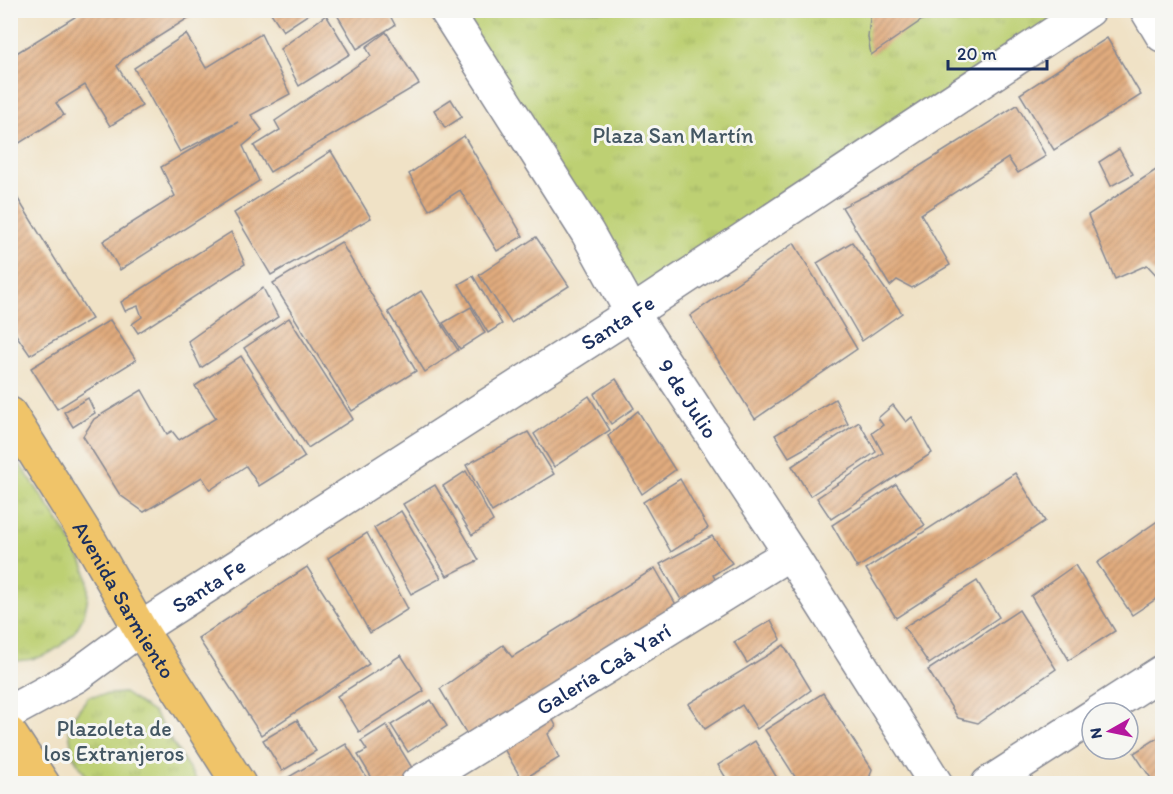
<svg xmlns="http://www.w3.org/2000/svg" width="1173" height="794" viewBox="0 0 1173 794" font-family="Itim,sans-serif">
  <defs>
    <pattern id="park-tufts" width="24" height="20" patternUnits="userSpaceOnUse" patternTransform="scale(1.5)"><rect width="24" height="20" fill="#bdd073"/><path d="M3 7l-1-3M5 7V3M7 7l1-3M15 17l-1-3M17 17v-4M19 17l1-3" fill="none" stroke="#a2b366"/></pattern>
    <pattern id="building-hatch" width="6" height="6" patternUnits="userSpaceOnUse" patternTransform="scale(1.5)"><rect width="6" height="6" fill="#e1ac7e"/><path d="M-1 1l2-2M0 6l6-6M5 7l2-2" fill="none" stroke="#b68c6a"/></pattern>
  </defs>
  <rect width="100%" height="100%" fill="#f6f6f2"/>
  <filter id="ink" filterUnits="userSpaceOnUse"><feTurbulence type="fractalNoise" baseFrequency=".0167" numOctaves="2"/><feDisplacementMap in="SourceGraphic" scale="12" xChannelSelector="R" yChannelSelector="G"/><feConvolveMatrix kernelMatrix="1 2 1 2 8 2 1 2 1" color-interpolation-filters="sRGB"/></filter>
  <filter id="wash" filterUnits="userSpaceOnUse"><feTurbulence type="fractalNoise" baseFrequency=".008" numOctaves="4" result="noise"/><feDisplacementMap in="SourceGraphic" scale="24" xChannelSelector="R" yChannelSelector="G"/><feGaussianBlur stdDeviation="1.35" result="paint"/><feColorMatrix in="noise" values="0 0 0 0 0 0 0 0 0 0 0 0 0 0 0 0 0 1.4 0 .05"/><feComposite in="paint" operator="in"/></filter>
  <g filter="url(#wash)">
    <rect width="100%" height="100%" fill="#f0e2c6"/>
    <g fill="url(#park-tufts)" stroke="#6c8068" stroke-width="1.5">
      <path d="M 446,11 L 1089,11 L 632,313 Z"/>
      <path d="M 11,451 C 29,479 81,548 87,576 C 91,596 85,621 71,636 C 53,655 36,661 11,661 Z"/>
      <path d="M 124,693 L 154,713 L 198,783 L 91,783 L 73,756 L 68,724 L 89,696 Z"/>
    </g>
    <g id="blocks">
      <g fill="url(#building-hatch)">
        <path d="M 86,10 L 201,10 L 123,59 L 117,66 L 142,106 L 110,126 L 85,85 L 56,103 L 64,115 L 10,149 L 10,57 Z"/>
        <path d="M 269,10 L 315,10 L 283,31 Z"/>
        <path d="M 341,10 L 387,10 L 395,25 L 357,49 L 336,13 Z"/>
        <path d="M 871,10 L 920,10 L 925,18 L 871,55 L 868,37 Z"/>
        <path d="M 326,15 L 350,54 L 299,86 L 280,49 Z"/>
        <path d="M 386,32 L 419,84 L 270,172 L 254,146 L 280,130 L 275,121 L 371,56 L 366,47 Z"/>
        <path d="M 186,34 L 206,68 L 261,34 L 290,94 L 251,115 L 262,130 L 243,146 L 259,181 L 120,270 L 103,241 L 175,196 L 161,167 L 238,122 L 180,152 L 134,68 Z"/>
        <path d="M 1107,38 L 1141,95 L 1054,150 L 1020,94 Z"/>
        <path d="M 451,99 L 462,117 L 445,128 L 434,110 Z"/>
        <path d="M 1017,105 L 1046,156 L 1018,173 L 1008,158 L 921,214 L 950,265 L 912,288 L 897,280 L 890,286 L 842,207 L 901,178 Z"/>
        <path d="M 464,136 L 523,236 L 497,251 L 460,190 L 429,210 L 409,174 Z"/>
        <path d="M 1119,149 L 1133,174 L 1111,186 L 1099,162 Z"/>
        <path d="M 331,151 L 371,218 L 271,275 L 234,213 Z"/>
        <path d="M 1162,166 L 1162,277 L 1160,279 L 1147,265 L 1115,279 L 1088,215 Z"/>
        <path d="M 10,186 L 92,319 L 30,355 L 10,326 Z"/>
        <path d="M 231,232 L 245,264 L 138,333 L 132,324 L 142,317 L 138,306 L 125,311 L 121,302 Z"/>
        <path d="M 536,237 L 569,286 L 511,323 L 479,275 Z"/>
        <path d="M 341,242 L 416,371 L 352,411 L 273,283 Z"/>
        <path d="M 852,242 L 902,313 L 862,341 L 817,263 Z"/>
        <path d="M 794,243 L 857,349 L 755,419 L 690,316 Z"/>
        <path d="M 473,276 L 502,324 L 488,333 L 459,284 Z"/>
        <path d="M 263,288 L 278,317 L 201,368 L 188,341 Z"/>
        <path d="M 421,291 L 458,350 L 425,372 L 388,312 Z"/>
        <path d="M 471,307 L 485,333 L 460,349 L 443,323 Z"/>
        <path d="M 289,318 L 353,419 L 308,448 L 244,348 Z"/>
        <path d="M 110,320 L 136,360 L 57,409 L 31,368 Z"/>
        <path d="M 241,356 L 305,457 L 259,486 L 246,466 L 210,490 L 202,477 L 144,512 L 120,495 L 83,436 L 94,419 L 142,390 L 167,434 L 172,431 L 179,440 L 216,418 L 195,386 Z"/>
        <path d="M 616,379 L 634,408 L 611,424 L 594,394 Z"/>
        <path d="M 589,396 L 610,430 L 554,467 L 534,434 Z"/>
        <path d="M 88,398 L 95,413 L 73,427 L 64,412 Z"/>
        <path d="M 835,399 L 848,424 L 789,457 L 775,435 Z"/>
        <path d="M 893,405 L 906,422 L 912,417 L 932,453 L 831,519 L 817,498 L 883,453 L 872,433 L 883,425 L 878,418 Z"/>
        <path d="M 638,411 L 675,470 L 642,494 L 608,436 Z"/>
        <path d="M 859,422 L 876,452 L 810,496 L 792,466 Z"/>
        <path d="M 528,432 L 554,474 L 492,512 L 466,465 Z"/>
        <path d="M 466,471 L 493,521 L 472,535 L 443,486 Z"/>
        <path d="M 1015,473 L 1045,521 L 896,618 L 866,569 Z"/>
        <path d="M 680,479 L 708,528 L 671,552 L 643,502 Z"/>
        <path d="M 896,484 L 925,525 L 857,568 L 832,525 Z"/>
        <path d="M 435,485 L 479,560 L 447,576 L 403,504 Z"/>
        <path d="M 401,511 L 441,578 L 411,594 L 374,528 Z"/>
        <path d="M 1162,518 L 1162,595 L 1132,615 L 1097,563 Z"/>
        <path d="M 367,533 L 408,609 L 370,633 L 328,558 Z"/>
        <path d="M 712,536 L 732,563 L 713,575 L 718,585 L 683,603 L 660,564 Z"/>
        <path d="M 1075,565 L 1115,631 L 1069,660 L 1031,596 Z"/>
        <path d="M 307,567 L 369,664 L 261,735 L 198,638 Z"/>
        <path d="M 655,568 L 678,608 L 472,743 L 440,689 L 503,645 L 512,657 Z"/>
        <path d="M 977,581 L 999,617 L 929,664 L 904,627 Z"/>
        <path d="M 1019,610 L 1056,669 L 978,723 L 958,718 L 928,670 Z"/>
        <path d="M 771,620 L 781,639 L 747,663 L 734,642 Z"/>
        <path d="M 784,645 L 811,690 L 757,729 L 742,705 L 705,729 L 688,704 Z"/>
        <path d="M 401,655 L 424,691 L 359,732 L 337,696 Z"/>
        <path d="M 823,693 L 872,769 L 868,783 L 799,783 L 765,730 Z"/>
        <path d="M 431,700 L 447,726 L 408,752 L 391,725 Z"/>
        <path d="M 550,714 L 556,726 L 548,734 L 559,758 L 522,780 L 504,749 Z"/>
        <path d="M 297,720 L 316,751 L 282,771 L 263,740 Z"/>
        <path d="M 386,725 L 417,776 L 405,783 L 375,783 L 358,755 L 367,750 L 361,741 Z"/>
        <path d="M 1162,735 L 1162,783 L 1154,783 L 1134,753 Z"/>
        <path d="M 755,741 L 780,783 L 729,783 L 718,765 Z"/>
        <path d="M 346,744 L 370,783 L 290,783 L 287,778 Z"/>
      </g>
    </g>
  </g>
  <g filter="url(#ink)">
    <use href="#blocks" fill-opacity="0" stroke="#868892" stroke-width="1.5"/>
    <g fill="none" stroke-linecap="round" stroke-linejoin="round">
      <defs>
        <g id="minor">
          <path id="s1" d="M 446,10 L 587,232 L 632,313 L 790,553 L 936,784"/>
          <path d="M 1147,10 L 1162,35"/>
          <path id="s2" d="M 10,712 L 76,676 L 140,629 L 632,313 L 1089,10"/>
          <path d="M 1098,713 L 1162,672"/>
          <path id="s3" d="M 417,784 L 790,553"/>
          <path d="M 988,784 L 1092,717"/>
        </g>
        <g id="major">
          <path id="s4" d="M 10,414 L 90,541 L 140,629 L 239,784"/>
          <path d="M 10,734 L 43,784"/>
        </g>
      </defs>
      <use href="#minor" stroke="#868892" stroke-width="36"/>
      <use href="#major" stroke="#868892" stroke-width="36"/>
      <use href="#minor" stroke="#fff" stroke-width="33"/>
      <use href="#major" stroke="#f0c469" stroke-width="33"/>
    </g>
  </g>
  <g text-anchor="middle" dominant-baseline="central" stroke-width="6" stroke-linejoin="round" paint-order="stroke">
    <g font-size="22" fill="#445763" stroke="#f6f6f2">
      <text x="673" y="135">Plaza San Martín</text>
      <text x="114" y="728">Plazoleta de<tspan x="114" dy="25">los Extranjeros</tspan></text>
    </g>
    <g font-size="22" fill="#1b2f5e" stroke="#f6f6f2">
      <text stroke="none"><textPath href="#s2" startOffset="722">Santa Fe</textPath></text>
      <text stroke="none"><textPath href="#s1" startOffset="458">9 de Julio</textPath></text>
      <text stroke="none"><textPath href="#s2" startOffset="236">Santa Fe</textPath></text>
      <text stroke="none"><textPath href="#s4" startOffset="218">Avenida Sarmiento</textPath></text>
      <text stroke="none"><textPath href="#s3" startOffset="219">Galería Caá Yarí</textPath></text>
    </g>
  </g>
  <rect width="1173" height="794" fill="none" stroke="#f6f6f2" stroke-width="36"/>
  <g transform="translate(1110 731) rotate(261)"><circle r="28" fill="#f6f6f2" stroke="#9ea6b7" stroke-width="1.5"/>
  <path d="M0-4.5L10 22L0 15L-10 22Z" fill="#b5179e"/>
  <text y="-9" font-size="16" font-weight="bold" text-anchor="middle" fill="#1b2f5e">N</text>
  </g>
  <path d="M948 60v9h99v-9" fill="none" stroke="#1b2f5e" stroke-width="3"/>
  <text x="957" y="60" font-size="18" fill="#1b2f5e" stroke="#f6f6f2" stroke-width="4.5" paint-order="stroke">20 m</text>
</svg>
